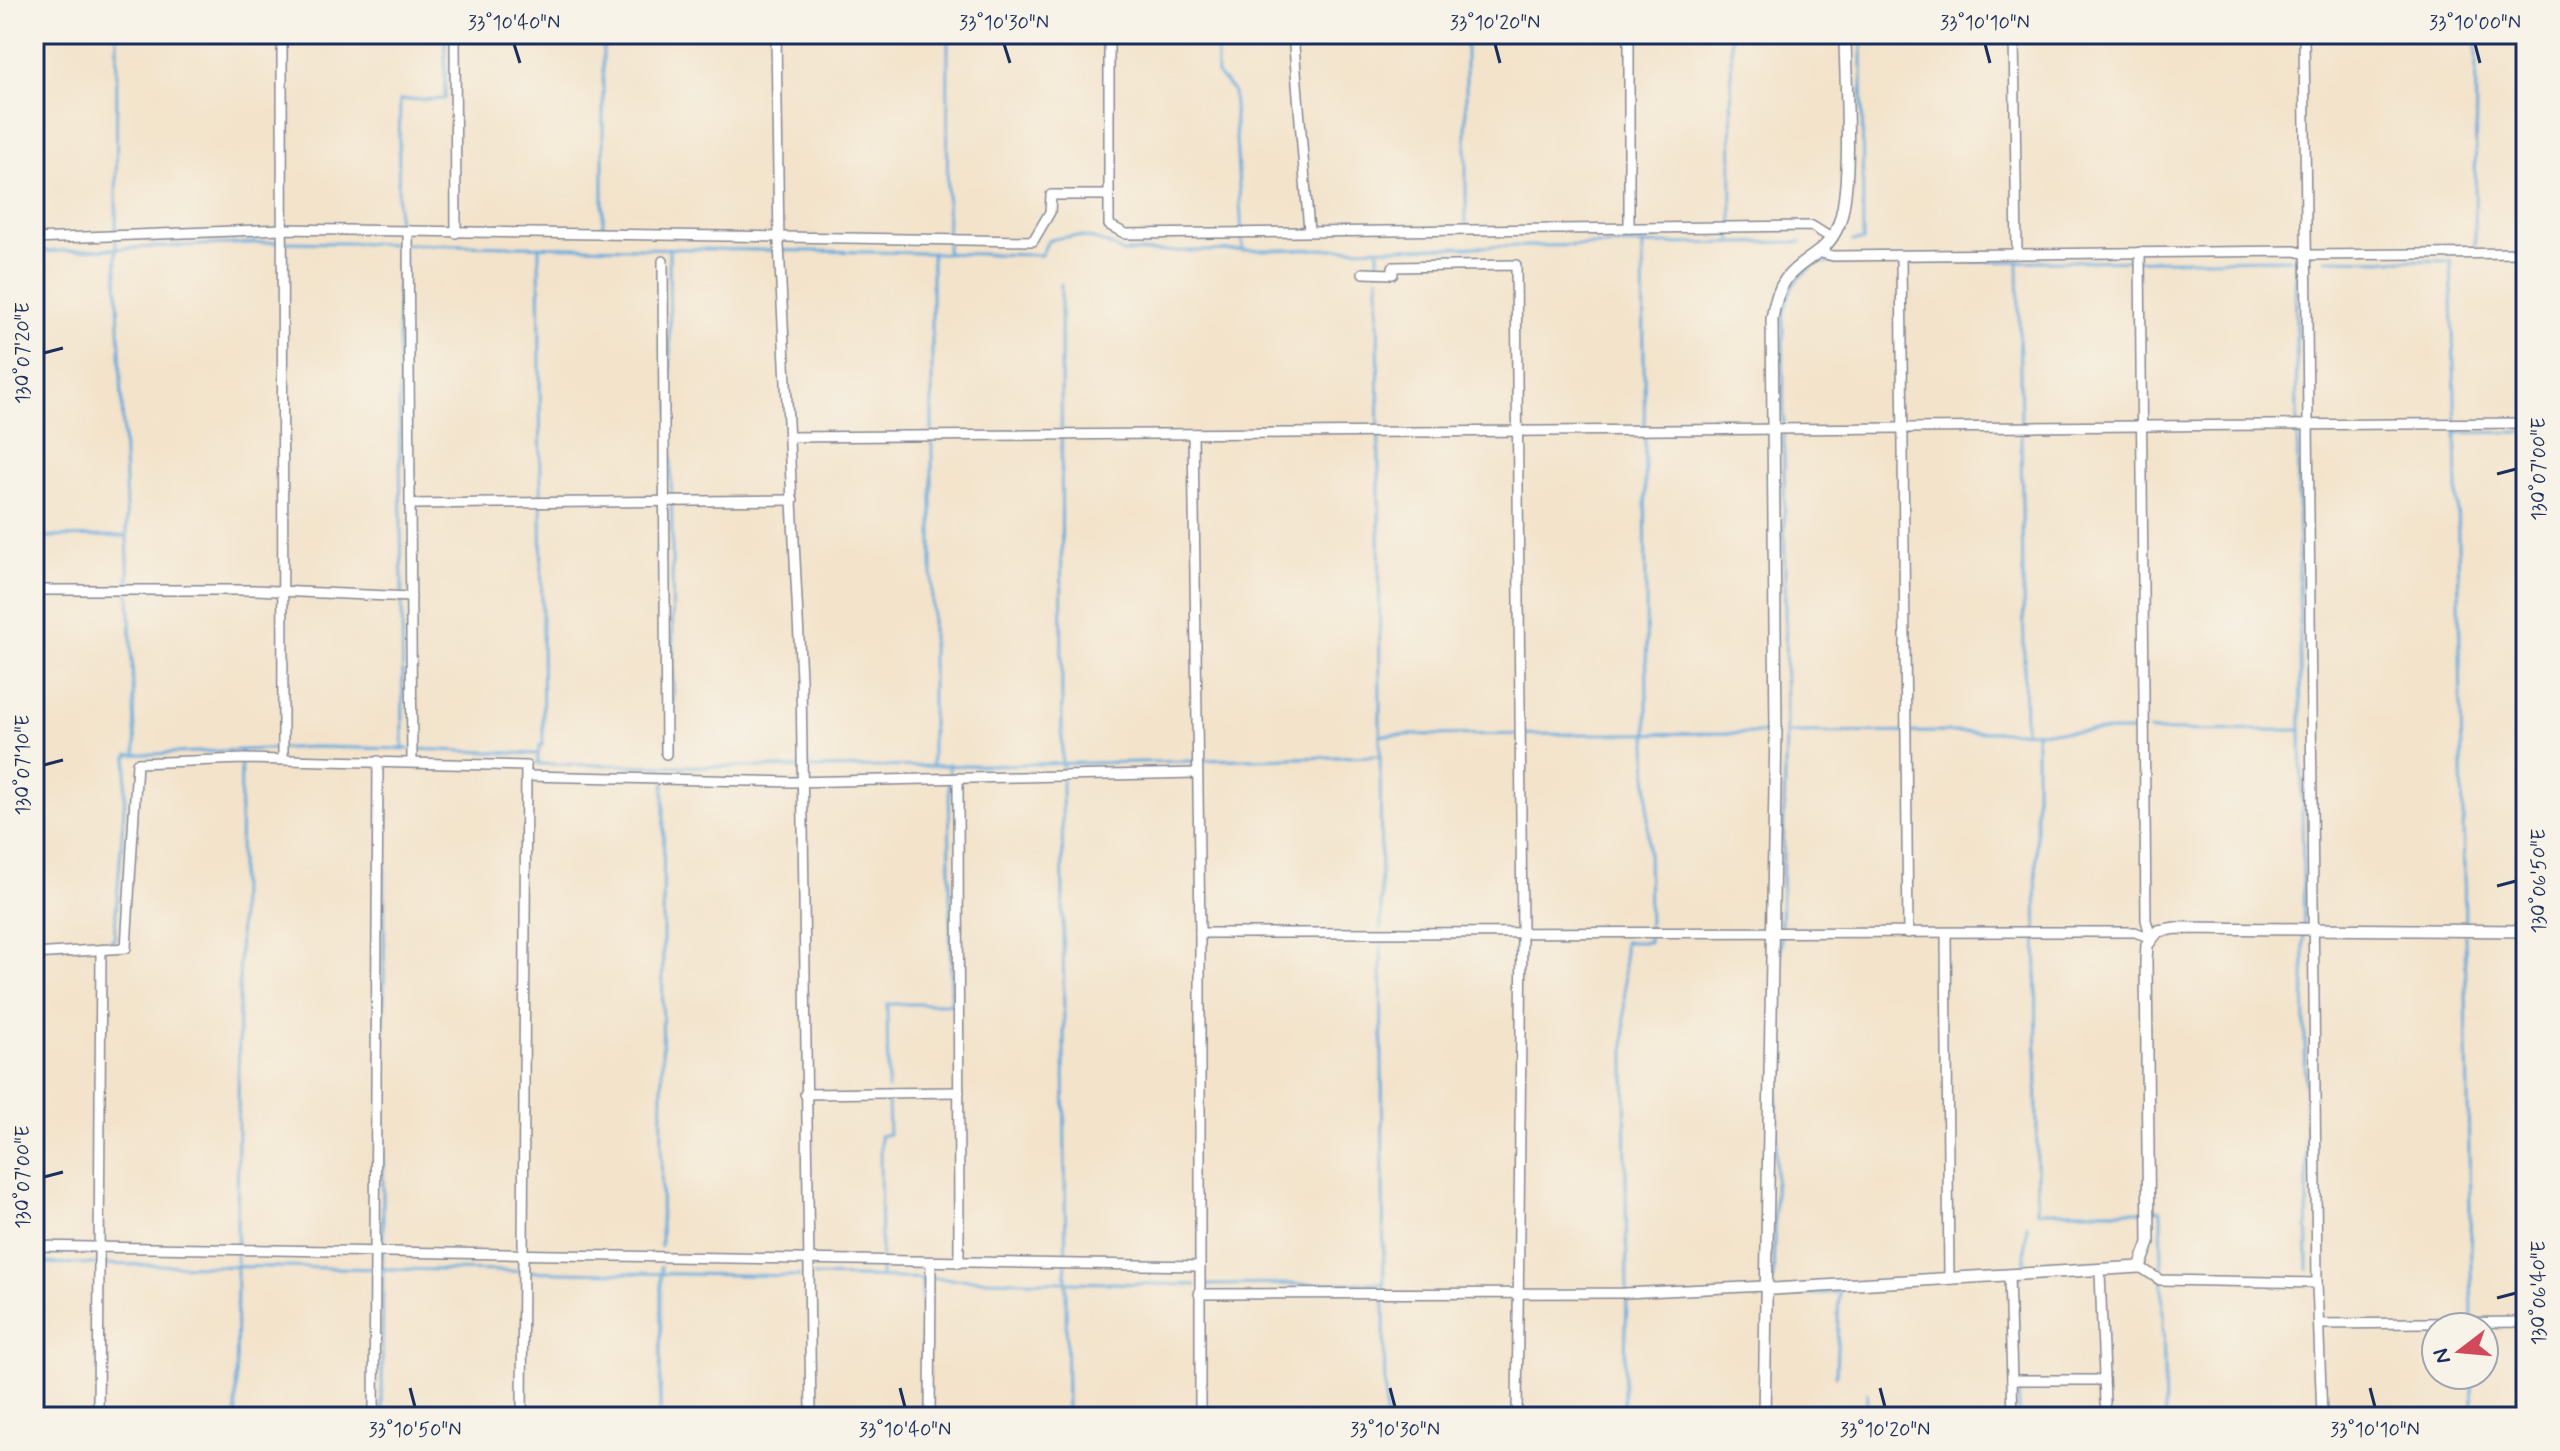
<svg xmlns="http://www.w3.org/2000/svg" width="2560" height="1451" viewBox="0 0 2560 1451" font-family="Mynerve,sans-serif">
  <rect width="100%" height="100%" fill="#f7f3e8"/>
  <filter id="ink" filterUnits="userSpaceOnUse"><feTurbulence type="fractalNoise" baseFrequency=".0125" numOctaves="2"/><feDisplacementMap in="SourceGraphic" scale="16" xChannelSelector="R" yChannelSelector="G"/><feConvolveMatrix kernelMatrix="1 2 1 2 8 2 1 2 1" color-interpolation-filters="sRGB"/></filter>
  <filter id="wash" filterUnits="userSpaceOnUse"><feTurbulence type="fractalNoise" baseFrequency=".006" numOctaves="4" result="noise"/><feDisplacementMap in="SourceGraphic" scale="32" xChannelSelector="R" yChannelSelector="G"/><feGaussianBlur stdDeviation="1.8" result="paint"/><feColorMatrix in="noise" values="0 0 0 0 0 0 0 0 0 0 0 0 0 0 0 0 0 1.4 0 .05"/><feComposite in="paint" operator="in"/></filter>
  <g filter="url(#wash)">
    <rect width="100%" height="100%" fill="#f3e3ca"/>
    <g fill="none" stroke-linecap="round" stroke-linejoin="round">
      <g stroke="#68aadc" stroke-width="3">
        <path d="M 117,34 L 116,248 L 129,586"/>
        <path d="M 1217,34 L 1217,74 L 1233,91 L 1243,251"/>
        <path d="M 1466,34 L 1466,226"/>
        <path d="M 1731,34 L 1732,243"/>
        <path d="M 603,230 L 603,34"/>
        <path d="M 1852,241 L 1863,241 L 1862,34"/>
        <path d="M 286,242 L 1041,255 L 1048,241 C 1074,232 1100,238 1122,252 L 1801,242"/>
        <path d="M 2475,245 L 2476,34"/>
        <path d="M 669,248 L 674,755"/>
        <path d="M 1378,249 L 1378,269"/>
        <path d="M 34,252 L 279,242"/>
        <path d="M 947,253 L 948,34"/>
        <path d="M 2295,259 L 2308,1270"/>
        <path d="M 2326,259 L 2451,261 L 2456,433 L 2526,432"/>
        <path d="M 2018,263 L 2021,423"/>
        <path d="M 1378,277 L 1381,929"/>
        <path d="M 1061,284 L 1062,773"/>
        <path d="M 2021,431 L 2025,731"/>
        <path d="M 932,432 L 932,252"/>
        <path d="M 2456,433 L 2465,927"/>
        <path d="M 34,537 L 126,536"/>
        <path d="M 129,593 L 136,753"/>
        <path d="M 402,593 L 397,243 L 400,100 L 445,99 L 445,34"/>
        <path d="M 402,601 L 403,749"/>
        <path d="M 2036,731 L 2037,1211 L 2144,1211"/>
        <path d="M 2149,731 L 2301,730"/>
        <path d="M 1785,733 L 2141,731"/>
        <path d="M 1381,735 L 1773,733"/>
        <path d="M 415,749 L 538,754 L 538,764 L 821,768 L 1194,761"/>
        <path d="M 538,754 L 540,745 L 543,745 L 539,246"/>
        <path d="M 1201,760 L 1381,756"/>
        <path d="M 932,764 L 932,440"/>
        <path d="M 1062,780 L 1067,1417"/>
        <path d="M 1781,928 L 1786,733 L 1783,319 C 1787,292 1794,277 1818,263 L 2303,259"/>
        <path d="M 2465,935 L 2472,1319"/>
        <path d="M 1381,937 L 1385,1417"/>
        <path d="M 34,945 L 108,942 L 114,939 L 128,755 L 314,747 L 408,749"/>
        <path d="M 888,1089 L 887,1004 L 951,1004 L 949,764"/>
        <path d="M 2152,1210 L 2161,1210 L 2165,1417"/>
        <path d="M 237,1245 L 241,750"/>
        <path d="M 661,1247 L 664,783"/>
        <path d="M 34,1263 L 800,1276"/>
        <path d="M 2024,1271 L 2027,1224"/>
        <path d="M 814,1276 L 1196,1285"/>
        <path d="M 881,1277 L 880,1136 L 889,1134 L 888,1097"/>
        <path d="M 922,1279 L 923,1417"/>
        <path d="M 1773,1280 L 1781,936"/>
        <path d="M 1203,1285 L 1384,1283"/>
        <path d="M 1777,1298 L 1839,1292 L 1836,1376"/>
        <path d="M 2472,1375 L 2473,1417"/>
        <path d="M 236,1417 L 237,1253"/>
        <path d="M 382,1417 L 385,766"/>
        <path d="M 660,1417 L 661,1266"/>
        <path d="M 1623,1417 L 1627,1298 L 1624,942 L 1649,942 L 1643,245"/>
        <path d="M 1866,1417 L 1867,1393"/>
        <path d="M 2019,1417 L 2016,1283 L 2020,1278"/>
      </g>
    </g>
  </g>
  <g filter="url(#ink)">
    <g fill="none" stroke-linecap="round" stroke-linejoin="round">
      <defs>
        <g id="minor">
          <path d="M 282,34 L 283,759"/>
          <path d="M 455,34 L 456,233"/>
          <path d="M 776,34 L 779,245 L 801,678 L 811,1417"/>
          <path d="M 1109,34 L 1109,225 L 1126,234 L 1812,226 L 1831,238"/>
          <path d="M 1293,34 L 1309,231"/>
          <path d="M 1629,34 L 1629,228"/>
          <path d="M 2014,34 L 2017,254"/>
          <path d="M 2304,34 L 2317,1283 L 2322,1417"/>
          <path d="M 408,231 L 412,762"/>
          <path d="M 34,239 L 282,229 L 1033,241 L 1050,212 L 1051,195 L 1109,195"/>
          <path d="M 1817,252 L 1833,256 L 2295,251 L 2310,255 L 2526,253"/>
          <path d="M 2140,252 L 2146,920 L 2151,938"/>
          <path d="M 1901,256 L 1908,933"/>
          <path d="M 663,261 L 666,754"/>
          <path d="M 1363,273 L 1393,274 L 1393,267 L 1516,265 L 1522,933 L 1517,1417"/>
          <path d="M 1193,434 L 1200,933 L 1200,1417"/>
          <path d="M 789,437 L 2526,423"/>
          <path d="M 410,504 L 793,500"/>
          <path d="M 34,590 L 255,590 L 411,597"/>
          <path d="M 527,776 L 792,782 L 1197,773"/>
          <path d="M 958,778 L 959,1263"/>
          <path d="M 1200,933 L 2135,932 L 2151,938"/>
          <path d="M 1946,933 L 1949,1278"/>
          <path d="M 34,954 L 126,948 L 137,763 L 244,759 L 526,766 L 522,1417"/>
          <path d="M 805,1094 L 959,1092"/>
          <path d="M 34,1246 L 1199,1266"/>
          <path d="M 2140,1267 L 2160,1280 L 2317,1283"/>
          <path d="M 2100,1272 L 2105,1403"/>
          <path d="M 2009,1275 L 2013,1417"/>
          <path d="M 1199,1294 L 1625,1293 L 1765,1286"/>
          <path d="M 2319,1324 L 2526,1322"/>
          <path d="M 2012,1380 L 2104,1380"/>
          <path d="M 98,1417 L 101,951"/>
          <path d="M 374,1417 L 378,761"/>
          <path d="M 930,1417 L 931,1262"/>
        </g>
        <g id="tertiary">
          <path d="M 1765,1286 L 1773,1289 L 2140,1267 L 2149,1243 L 2146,960 L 2147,945 L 2158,931 L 2176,928 L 2526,931"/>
          <path d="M 1764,1417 L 1776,729 L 1772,319 C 1781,253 1820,269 1838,226 C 1854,188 1845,80 1845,34"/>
        </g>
      </defs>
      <use href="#minor" stroke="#878994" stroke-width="12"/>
      <use href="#tertiary" stroke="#878994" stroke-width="14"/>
      <use href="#minor" stroke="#fff" stroke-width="9"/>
      <use href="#tertiary" stroke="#fff" stroke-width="11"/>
    </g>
  </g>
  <path fill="none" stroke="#1b2f5e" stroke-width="3" d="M 514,44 L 520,63M 1004,44 L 1010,63M 1495,44 L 1500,63M 1985,44 L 1990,63M 2475,44 L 2480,63M 44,353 L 63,348M 2497,474 L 2516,469M 44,765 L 63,760M 2497,886 L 2516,881M 44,1177 L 63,1172M 2497,1298 L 2516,1293M 410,1388 L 415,1407M 900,1388 L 905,1407M 1390,1388 L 1395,1407M 1880,1388 L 1885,1407M 2370,1388 L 2375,1407"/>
  <rect width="2560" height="1451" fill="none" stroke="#f7f3e8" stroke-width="88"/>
  <g transform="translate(2460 1351) rotate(254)"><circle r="38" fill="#f7f3e8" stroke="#9fa5b1" stroke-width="2"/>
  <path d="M0-6L14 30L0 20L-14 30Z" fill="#d1495b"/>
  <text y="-12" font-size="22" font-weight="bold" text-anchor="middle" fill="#1b2f5e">N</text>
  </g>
  <rect x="44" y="44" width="2472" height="1363" fill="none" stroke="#1b2f5e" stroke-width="3"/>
  <g font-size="20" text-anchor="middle" fill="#1b2f5e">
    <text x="514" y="29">33°10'40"N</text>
    <text x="1004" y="29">33°10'30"N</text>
    <text x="1495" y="29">33°10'20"N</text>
    <text x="1985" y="29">33°10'10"N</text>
    <text x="2475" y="29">33°10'00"N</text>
    <text transform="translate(22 353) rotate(-90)" y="7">130°07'20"E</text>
    <text transform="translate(2538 469) rotate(-90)" y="7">130°07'00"E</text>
    <text transform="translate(22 765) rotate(-90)" y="7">130°07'10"E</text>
    <text transform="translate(2538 881) rotate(-90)" y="7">130°06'50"E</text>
    <text transform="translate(22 1177) rotate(-90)" y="7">130°07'00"E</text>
    <text transform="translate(2538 1293) rotate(-90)" y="7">130°06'40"E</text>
    <text x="415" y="1436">33°10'50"N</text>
    <text x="905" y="1436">33°10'40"N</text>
    <text x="1395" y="1436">33°10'30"N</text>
    <text x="1885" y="1436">33°10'20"N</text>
    <text x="2375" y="1436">33°10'10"N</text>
  </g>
</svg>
